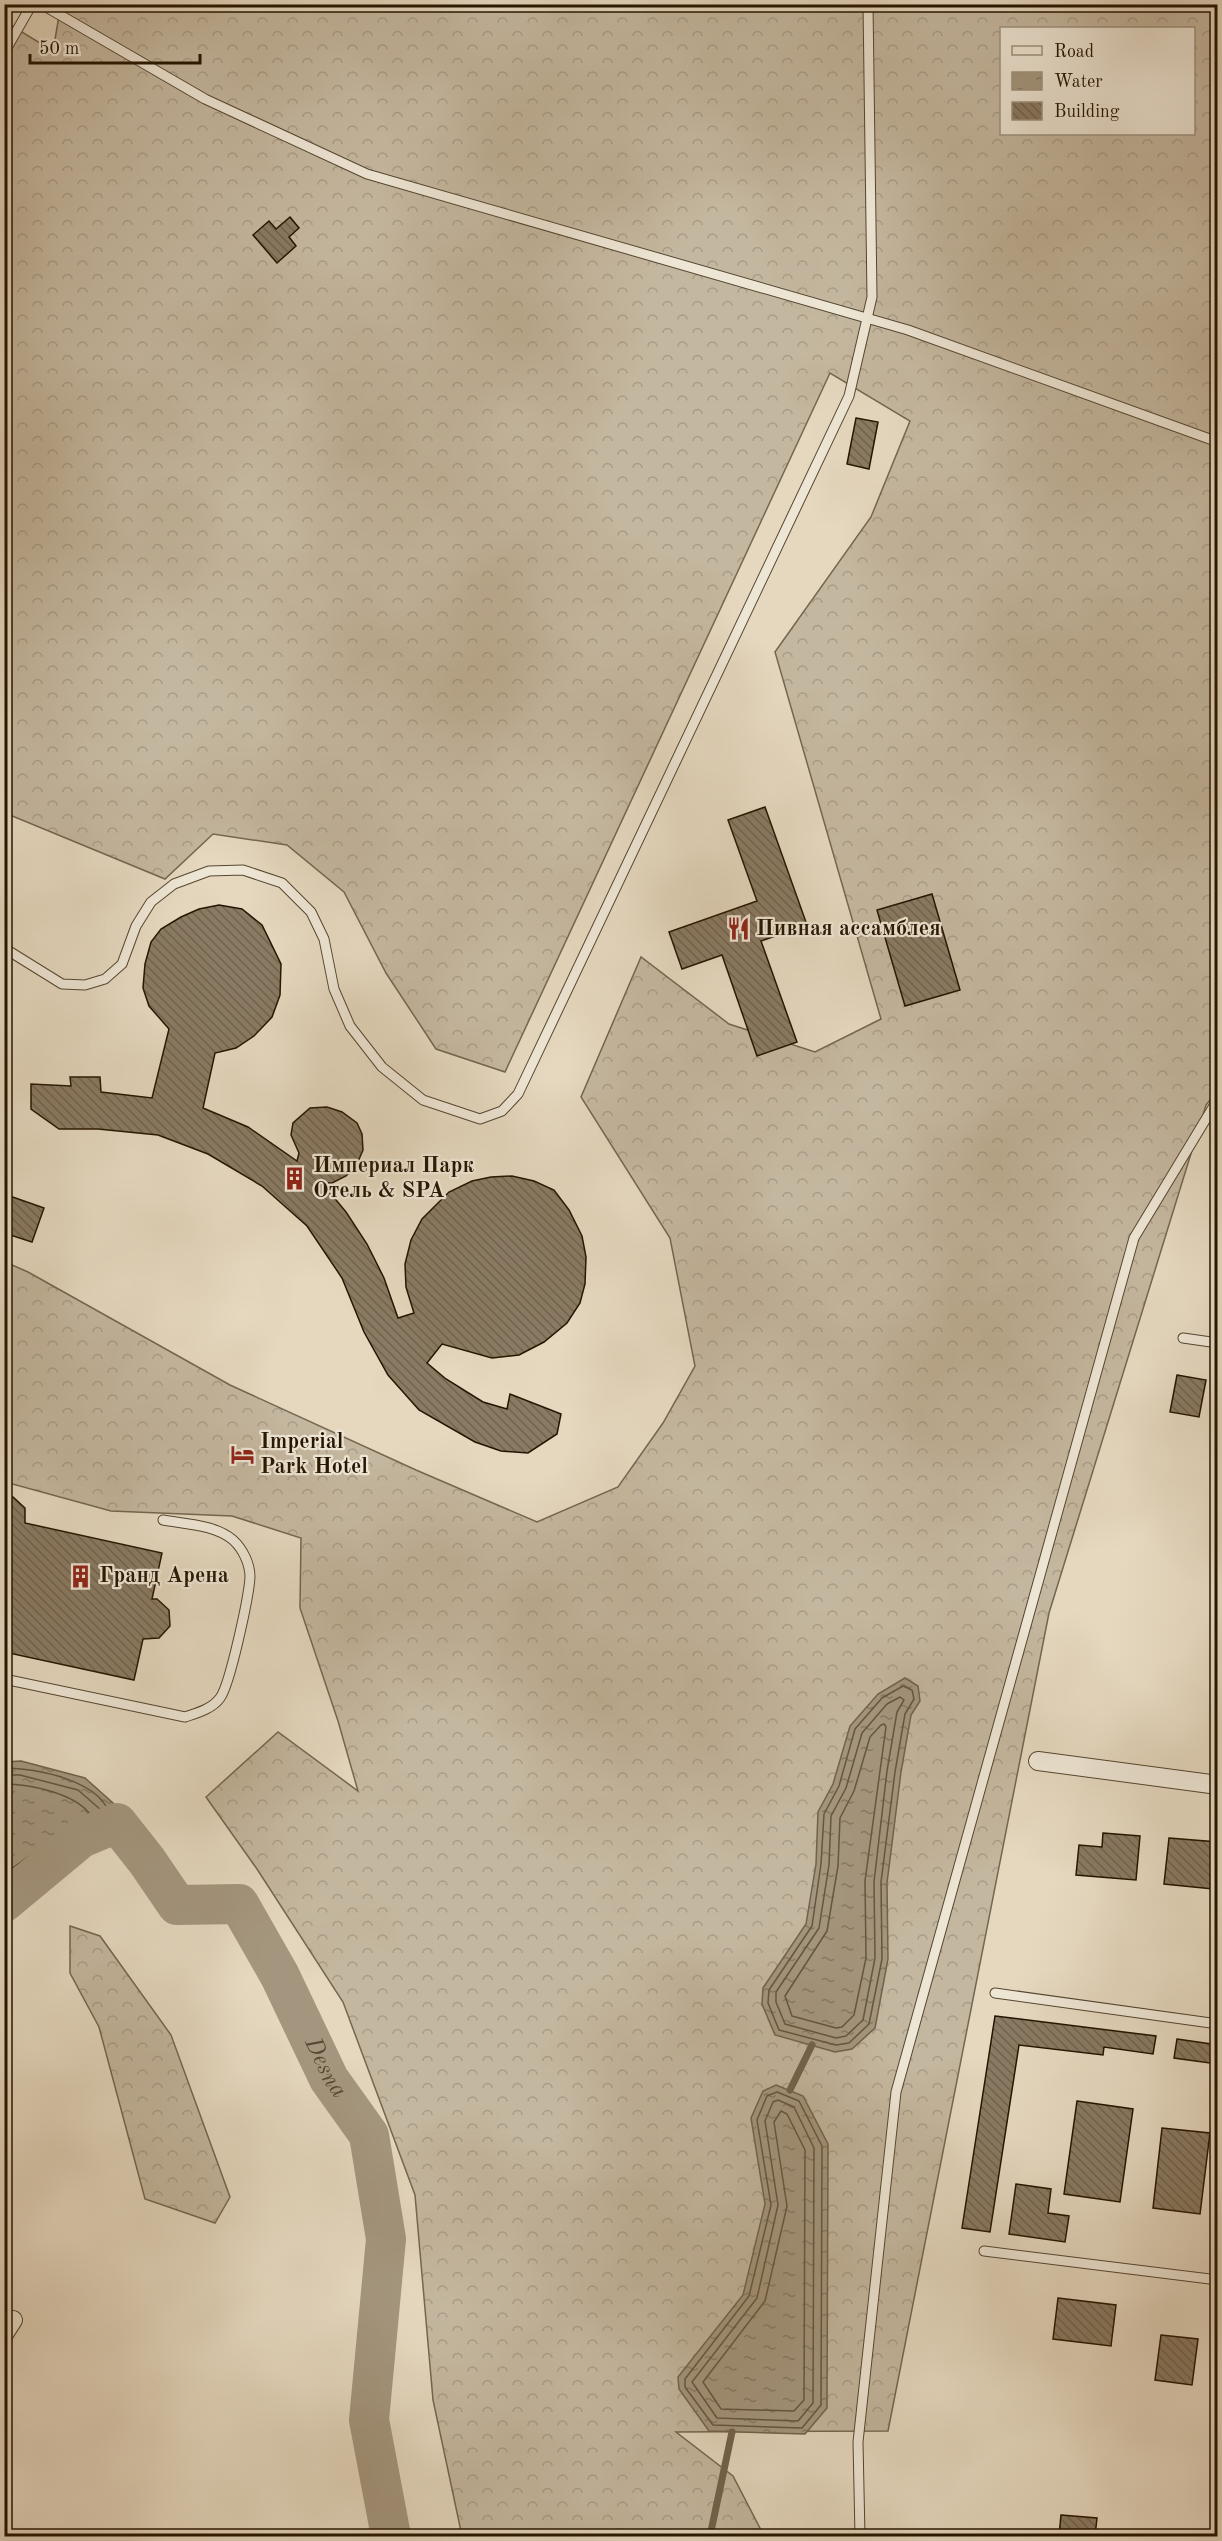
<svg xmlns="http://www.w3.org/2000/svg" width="1222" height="2541" viewBox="0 0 1222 2541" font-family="'Old Standard TT',serif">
  <defs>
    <pattern id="forest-crowns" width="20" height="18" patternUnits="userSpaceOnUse" patternTransform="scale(1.5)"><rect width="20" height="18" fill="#c4b79f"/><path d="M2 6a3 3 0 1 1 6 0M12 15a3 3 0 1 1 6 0" fill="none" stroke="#a89c87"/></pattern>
    <pattern id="water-ripples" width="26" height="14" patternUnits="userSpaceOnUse" patternTransform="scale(1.5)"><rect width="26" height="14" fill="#a4967e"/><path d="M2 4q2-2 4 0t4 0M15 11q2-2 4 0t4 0" fill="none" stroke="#857965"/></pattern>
    <pattern id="building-back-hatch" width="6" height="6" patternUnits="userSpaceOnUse" patternTransform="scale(1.5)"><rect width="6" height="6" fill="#897a63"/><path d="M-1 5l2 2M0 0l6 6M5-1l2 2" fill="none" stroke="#70634f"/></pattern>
  </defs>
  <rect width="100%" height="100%" fill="#e5d8bf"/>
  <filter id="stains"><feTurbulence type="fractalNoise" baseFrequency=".00333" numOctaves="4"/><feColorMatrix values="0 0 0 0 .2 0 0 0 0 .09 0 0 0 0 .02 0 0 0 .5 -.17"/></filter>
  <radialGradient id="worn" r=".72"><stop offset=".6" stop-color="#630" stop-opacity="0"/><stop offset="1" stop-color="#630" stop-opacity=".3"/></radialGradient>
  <g fill="url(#forest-crowns)" stroke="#746650" stroke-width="1.5" fill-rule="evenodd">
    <path d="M 61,4 L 1217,5 L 1217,1091 L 1206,1105 L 1049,1613 L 888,2431 L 676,2432 L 733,2476 L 764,2536 L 462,2536 L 433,2400 L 415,2195 L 343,2002 L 257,1869 L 206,1797 L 278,1732 L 358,1791 L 338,1721 L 300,1608 L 301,1538 L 232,1516 L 111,1511 L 5,1482 L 5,1262 L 28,1272 L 230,1385 L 416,1470 L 537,1522 L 618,1487 L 663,1423 L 695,1366 L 670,1238 L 581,1097 L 641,957 L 729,1024 L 815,1052 L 881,1019 L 775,652 L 871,517 L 910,421 L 830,373 L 505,1072 L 436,1049 L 386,973 L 344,892 L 287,845 L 213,834 L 165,879 L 5,813 L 4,21 L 53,51 ZM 1002,28 L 1194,28 L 1194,134 L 1002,134 Z"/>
    <path d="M 70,1926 L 100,1936 L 171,2035 L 230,2197 L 215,2223 L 145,2199 L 99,2027 L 70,1973 Z"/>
  </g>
  <g fill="url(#water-ripples)" stroke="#71624c" stroke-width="1.5">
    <path d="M 905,1678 L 918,1686 L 920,1701 L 911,1715 L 901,1772 L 887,1883 L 888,1959 L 875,2028 L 852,2049 L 835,2052 L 775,2035 L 762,2004 L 763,1988 L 806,1924 L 816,1864 L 818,1812 L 833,1784 L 850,1726 L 878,1694 Z"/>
    <path d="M 21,1761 L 85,1778 L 114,1804 L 117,1823 L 5,1902 L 5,1762 Z"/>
    <path d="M 776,2085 L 803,2096 L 828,2144 L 827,2408 L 805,2434 L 709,2431 L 679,2389 L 678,2377 L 743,2295 L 765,2204 L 751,2118 L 763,2091 Z"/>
  </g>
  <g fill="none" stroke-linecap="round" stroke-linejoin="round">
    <g stroke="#64563f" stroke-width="1.5">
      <path d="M 903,1686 L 912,1690 L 914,1699 L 905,1714 L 895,1772 L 881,1882 L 882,1959 L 869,2024 L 849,2043 L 836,2045 L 779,2030 L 768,2003 L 769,1990 L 812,1926 L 821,1864 L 824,1814 L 839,1786 L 855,1729 L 882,1698 Z"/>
      <path d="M 900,1697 L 904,1700 L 897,1712 L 887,1771 L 874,1882 L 875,1958 L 863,2020 L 846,2036 L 836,2038 L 785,2024 L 776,2002 L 776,1992 L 819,1928 L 829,1865 L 831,1816 L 846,1788 L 862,1733 L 887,1704 Z"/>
      <path d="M 884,1724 L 886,1727 L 865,1881 L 866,1958 L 854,2015 L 842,2027 L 836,2028 L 792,2016 L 785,1996 L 827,1931 L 838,1866 L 840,1818 L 854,1791 L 870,1737 L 881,1725 Z"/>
      <path d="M 4,1768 C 36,1768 105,1781 110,1818 L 4,1894"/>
      <path d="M 4,1775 L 20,1775 L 78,1790 L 101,1810 L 102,1815 L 4,1885"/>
      <path d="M 4,1784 C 29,1784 73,1793 89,1813 L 4,1874"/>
      <path d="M 777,2092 L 799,2101 L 822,2146 L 821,2405 L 802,2428 L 713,2425 L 685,2387 L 685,2379 L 749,2296 L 771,2205 L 757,2120 L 767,2096 Z"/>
      <path d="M 778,2100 L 794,2107 L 814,2148 L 813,2403 L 798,2421 L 717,2418 L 692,2382 L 757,2298 L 778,2205 L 765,2121 L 773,2102 Z"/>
      <path d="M 781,2111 L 787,2114 L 805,2150 L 804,2400 L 794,2411 L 721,2409 L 703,2382 L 765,2301 L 787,2206 L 774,2122 Z"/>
    </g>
    <g stroke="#71624c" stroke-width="7">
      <path d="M 790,2090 L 812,2045"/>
      <path d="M 710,2536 L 732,2432"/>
    </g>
    <path stroke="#a4967e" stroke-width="40" id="s1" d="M 4,1902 L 81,1838 L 117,1823 L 147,1861 L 177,1905 L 239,1904 L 280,1976 L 329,2079 L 369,2135 L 386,2239 L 369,2420 L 391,2536"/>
  </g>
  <g fill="url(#building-back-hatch)" stroke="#251500" stroke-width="1.5">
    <path d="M 290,217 L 299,228 L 289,237 L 296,246 L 277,263 L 253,235 L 269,221 L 276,229 Z"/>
    <path d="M 856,418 L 878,422 L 869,469 L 847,464 Z"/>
    <path d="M 765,807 L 807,925 L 761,941 L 797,1042 L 757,1056 L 722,955 L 682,969 L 669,932 L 757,901 L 728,820 Z"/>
    <path d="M 932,894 L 960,990 L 905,1006 L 877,910 Z"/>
    <path d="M 219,905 L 242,909 L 262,925 L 281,964 L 280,995 L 272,1017 L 254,1036 L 236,1048 L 215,1053 L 203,1108 L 248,1127 L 297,1161 L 299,1153 L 291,1135 L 293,1123 L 310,1108 L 327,1107 L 342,1112 L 357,1123 L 362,1134 L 363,1150 L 356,1166 L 346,1176 L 332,1183 L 322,1183 L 346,1212 L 367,1244 L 384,1278 L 398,1318 L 414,1313 L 406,1287 L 405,1264 L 411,1240 L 422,1219 L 449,1192 L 472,1181 L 491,1177 L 512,1176 L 534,1181 L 554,1190 L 569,1210 L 582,1236 L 586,1257 L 585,1284 L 580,1303 L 567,1323 L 544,1342 L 519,1355 L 492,1358 L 442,1344 L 427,1363 L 446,1379 L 483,1402 L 507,1409 L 510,1394 L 561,1414 L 557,1434 L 528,1453 L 501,1451 L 475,1442 L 419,1410 L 388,1375 L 364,1332 L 342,1278 L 307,1226 L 262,1186 L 208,1154 L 158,1135 L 98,1129 L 59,1129 L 31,1109 L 31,1084 L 71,1086 L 70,1077 L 100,1077 L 101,1092 L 152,1098 L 169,1029 L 149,1006 L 143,988 L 145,964 L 151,942 L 161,929 L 181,917 L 199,909 Z"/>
    <path d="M 4,1194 L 44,1208 L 32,1242 L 4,1233 Z"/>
    <path d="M 1177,1375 L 1206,1380 L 1199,1417 L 1170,1412 Z"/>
    <path d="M 4,1497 L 13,1497 L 25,1508 L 25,1523 L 162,1553 L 152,1599 L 157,1599 L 169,1610 L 170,1626 L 159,1638 L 143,1639 L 134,1680 L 4,1652 Z"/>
    <path d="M 1103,1833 L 1140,1836 L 1136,1880 L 1076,1875 L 1079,1845 L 1102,1847 Z"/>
    <path d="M 1169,1838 L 1218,1842 L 1213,1889 L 1164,1884 Z"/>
    <path d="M 995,2016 L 1156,2036 L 1153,2054 L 1104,2047 L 1103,2055 L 1019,2045 L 990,2232 L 962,2228 Z"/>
    <path d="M 1177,2039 L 1218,2045 L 1217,2064 L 1174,2058 Z"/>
    <path d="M 1077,2101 L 1133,2109 L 1120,2202 L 1064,2194 Z"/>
    <path d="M 1162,2128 L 1210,2133 L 1200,2214 L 1153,2208 Z"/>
    <path d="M 1016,2184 L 1051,2189 L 1048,2213 L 1069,2216 L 1065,2242 L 1009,2234 Z"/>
    <path d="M 1058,2298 L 1116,2305 L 1111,2346 L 1053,2339 Z"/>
    <path d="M 1161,2335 L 1198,2339 L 1192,2385 L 1155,2380 Z"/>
    <path d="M 1061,2515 L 1097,2518 L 1095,2536 L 1059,2536 Z"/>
  </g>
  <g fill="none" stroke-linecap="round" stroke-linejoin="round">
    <defs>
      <g id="lane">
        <path d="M 41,4 L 205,99 L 367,174 L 908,330 L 1218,442"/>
        <path d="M 4,53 L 32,4"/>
        <path d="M 4,948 L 62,984 L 85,985 L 105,979 L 122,964 L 136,926 L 151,902 L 174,884 L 209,871 L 243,870 L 282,883 L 311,912 L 324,939 L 334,989 L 350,1026 L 382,1067 L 423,1100 L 480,1119 L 502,1111 L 518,1094 L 849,396 L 872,297 L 868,4"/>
        <path d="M 1183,1338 L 1218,1343"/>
        <path d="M 4,1679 L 185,1717 C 197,1713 212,1709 220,1698 C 230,1685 249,1596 250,1577 C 250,1564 243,1549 233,1540 C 216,1525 186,1524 163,1520"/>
        <path d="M 995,1993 L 1218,2024"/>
        <path d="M 984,2251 L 1218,2280"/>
        <path d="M 860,2536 L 858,2442 L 896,2092 L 1134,1238 L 1218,1099"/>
      </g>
      <g id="street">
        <path d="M 1038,1761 L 1218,1785"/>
        <path d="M 4,2334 L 13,2320"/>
      </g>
    </defs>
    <use href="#lane" stroke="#554630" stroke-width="11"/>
    <use href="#street" stroke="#554630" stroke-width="20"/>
    <use href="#lane" stroke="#eee6d5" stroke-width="9"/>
    <use href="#street" stroke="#eee6d5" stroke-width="18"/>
  </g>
  <defs>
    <symbol id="restaurant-bare" viewBox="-9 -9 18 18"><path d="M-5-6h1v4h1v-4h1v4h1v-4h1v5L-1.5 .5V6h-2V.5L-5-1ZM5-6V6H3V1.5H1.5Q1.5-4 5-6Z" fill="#8f2418" stroke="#eee6d5" stroke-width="2.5" paint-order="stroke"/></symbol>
    <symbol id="building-bare" viewBox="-9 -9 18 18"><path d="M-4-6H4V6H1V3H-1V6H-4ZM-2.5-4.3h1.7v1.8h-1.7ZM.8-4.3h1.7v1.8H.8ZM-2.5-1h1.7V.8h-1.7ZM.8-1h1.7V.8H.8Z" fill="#8f2418" stroke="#eee6d5" stroke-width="2.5" paint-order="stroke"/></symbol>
    <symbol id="hotel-bare" viewBox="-9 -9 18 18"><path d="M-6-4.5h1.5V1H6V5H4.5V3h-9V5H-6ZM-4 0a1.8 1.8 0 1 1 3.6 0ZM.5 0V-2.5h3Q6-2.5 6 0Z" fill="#8f2418" stroke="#eee6d5" stroke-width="2.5" paint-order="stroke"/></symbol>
  </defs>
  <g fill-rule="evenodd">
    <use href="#restaurant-bare" x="722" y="912" width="33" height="33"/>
    <use href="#building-bare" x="278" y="1162" width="33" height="33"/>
    <use href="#hotel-bare" x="226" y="1438" width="33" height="33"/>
    <use href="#building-bare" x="64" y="1560" width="33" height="33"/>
  </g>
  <g text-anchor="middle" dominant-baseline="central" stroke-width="4.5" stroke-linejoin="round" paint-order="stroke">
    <g font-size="22" font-weight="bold" fill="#251500" stroke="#eee6d5" text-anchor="start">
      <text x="756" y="929">Пивная ассамблея</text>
      <text x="313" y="1166">Империал Парк<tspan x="313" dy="25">Отель &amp; SPA</tspan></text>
      <text x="260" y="1442">Imperial<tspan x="260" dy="25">Park Hotel</tspan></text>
      <text x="99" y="1576">Гранд Арена</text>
    </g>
    <g font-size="24" font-style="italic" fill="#584932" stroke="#eee6d5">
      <text stroke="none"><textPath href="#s1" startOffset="488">Desna</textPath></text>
    </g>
  </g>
  <rect width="1222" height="2541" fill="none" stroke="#e5d8bf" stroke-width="24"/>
  <rect x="6" y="6" width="1210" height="2529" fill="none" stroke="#251500" stroke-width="3"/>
  <rect x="12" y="12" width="1198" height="2517" fill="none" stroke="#251500" stroke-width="1.5"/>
  <rect x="1000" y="27" width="195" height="108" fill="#eee6d5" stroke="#9e9280" stroke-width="1.5"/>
  <rect x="1012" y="46" width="30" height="9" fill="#eee6d5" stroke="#9e9280" stroke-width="1.5"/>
  <text x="1054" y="57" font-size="18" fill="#251500">Road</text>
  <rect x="1012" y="72" width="30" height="18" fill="url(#water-ripples)" stroke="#9e9280" stroke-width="1.5"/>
  <text x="1054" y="87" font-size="18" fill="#251500">Water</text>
  <rect x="1012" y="102" width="30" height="18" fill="url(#building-back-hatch)" stroke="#9e9280" stroke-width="1.5"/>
  <text x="1054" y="117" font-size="18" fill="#251500">Building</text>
  <path d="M30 54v9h170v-9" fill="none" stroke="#251500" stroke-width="3"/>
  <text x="39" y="54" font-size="18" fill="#251500" stroke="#eee6d5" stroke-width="4.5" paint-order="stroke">50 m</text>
  <rect width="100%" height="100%" filter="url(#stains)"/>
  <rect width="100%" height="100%" fill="url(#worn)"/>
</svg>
